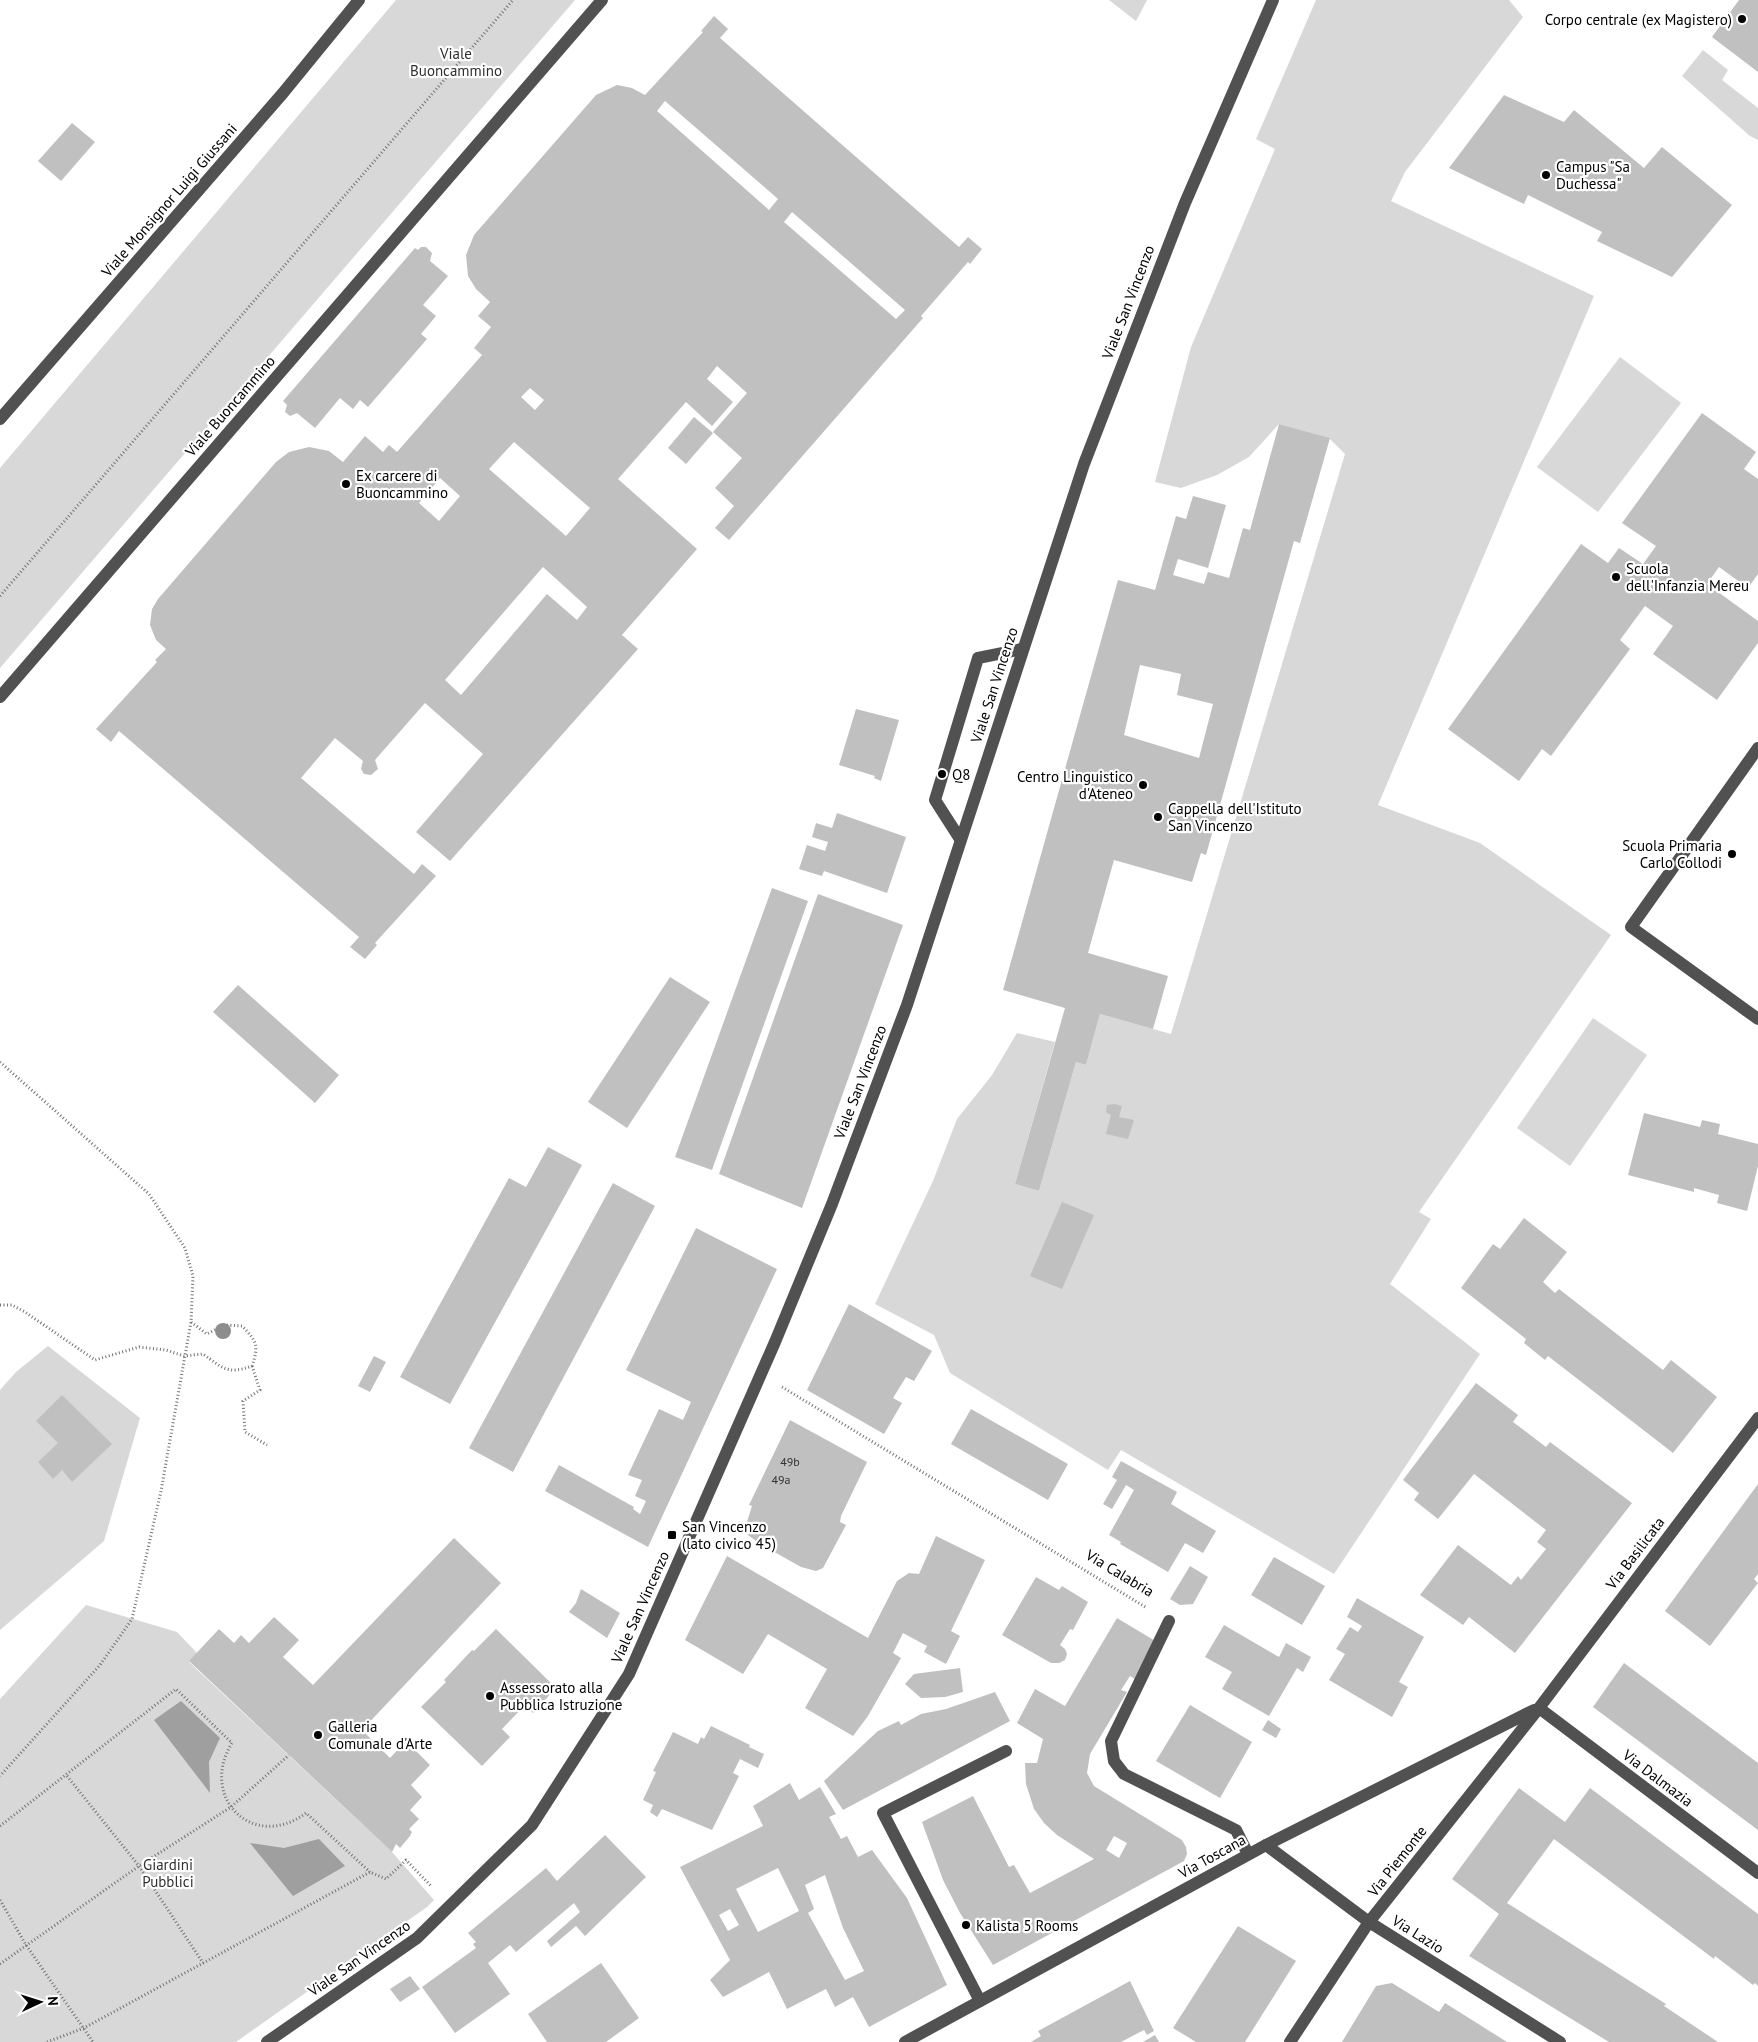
<svg xmlns="http://www.w3.org/2000/svg" width="1758" height="2042" viewBox="0 0 1758 2042" font-family="'PT Sans',sans-serif">
  <rect width="100%" height="100%" fill="#fff"/>
  <g fill="#d8d8d8">
    <path d="M 396,0 L 575,0 L 0,668 L 0,468 Z"/>
    <path d="M 1109,0 L 1147,0 L 1136,21 Z"/>
    <path d="M 1316,0 L 1509,0 L 1523,17 L 1405,172 L 1391,201 L 1594,296 L 1378,805 L 1480,843 L 1611,935 L 1419,1212 L 1431,1219 L 1390,1284 L 1480,1354 L 1334,1574 L 1121,1450 L 1108,1470 L 950,1373 L 934,1335 L 875,1304 L 933,1181 L 957,1119 L 992,1075 L 1017,1033 L 1055,1042 L 1015,1184 L 1039,1191 L 1076,1062 L 1086,1065 L 1100,1014 L 1171,1034 L 1345,454 L 1329,438 L 1279,424 L 1249,457 L 1217,475 L 1181,488 L 1155,482 L 1191,347 L 1275,149 L 1256,139 Z"/>
    <path d="M 1703,50 L 1728,70 L 1722,80 L 1758,108 L 1758,140 L 1750,136 L 1682,76 Z"/>
    <path d="M 1620,357 L 1681,403 L 1598,512 L 1537,467 Z"/>
    <path d="M 1593,1018 L 1647,1055 L 1570,1166 L 1517,1128 Z"/>
    <path d="M 48,1346 L 140,1418 L 104,1541 L 0,1630 L 0,1390 L 16,1372 Z"/>
    <path d="M 86,1605 L 177,1632 L 197,1653 L 189,1662 L 392,1852 L 434,1900 L 427,1907 L 236,2042 L 0,2042 L 0,1699 Z"/>
  </g>
  <g fill="#9f9f9f">
    <path d="M 181,1701 L 220,1738 L 209,1762 L 210,1793 L 154,1720 Z"/>
    <path d="M 319,1839 L 345,1866 L 293,1896 L 250,1843 L 284,1848 Z"/>
  </g>
  <g fill="#c0c0c0" fill-rule="evenodd">
    <path d="M 1739,0 L 1758,0 L 1758,72 L 1712,37 Z"/>
    <path d="M 714,16 L 728,29 L 720,38 L 959,247 L 968,237 L 982,249 L 970,264 L 968,262 L 921,316 L 923,318 L 729,540 L 715,528 L 734,506 L 715,488 L 742,458 L 713,432 L 747,393 L 717,366 L 707,379 L 733,402 L 712,426 L 686,402 L 618,479 L 697,549 L 622,635 L 638,649 L 450,861 L 416,832 L 483,754 L 425,703 L 375,760 L 378,769 L 371,775 L 364,774 L 361,769 L 363,761 L 335,738 L 301,778 L 414,874 L 422,864 L 436,876 L 375,943 L 377,945 L 365,959 L 350,947 L 359,937 L 119,731 L 111,742 L 96,729 L 157,662 L 155,660 L 166,649 L 156,640 L 150,625 L 152,609 L 158,599 L 276,462 L 289,452 L 309,447 L 329,451 L 343,462 L 365,436 L 383,452 L 389,445 L 397,452 L 482,355 L 474,348 L 491,327 L 478,316 L 490,302 L 476,289 L 468,276 L 466,255 L 474,235 L 596,95 L 617,85 L 632,88 L 645,95 L 703,32 L 701,31 ZM 665,101 L 778,199 L 769,210 L 657,111 ZM 792,212 L 905,310 L 896,319 L 784,222 ZM 530,388 L 544,400 L 535,410 L 521,397 ZM 514,442 L 590,508 L 566,536 L 489,469 ZM 440,478 L 460,496 L 439,521 L 419,503 ZM 543,567 L 587,607 L 577,620 L 547,594 L 461,695 L 445,680 Z"/>
    <path d="M 1504,95 L 1564,122 L 1574,110 L 1644,168 L 1662,147 L 1732,205 L 1672,277 L 1597,241 L 1602,232 L 1528,195 L 1524,204 L 1449,168 Z"/>
    <path d="M 72,123 L 95,142 L 61,181 L 38,161 Z"/>
    <path d="M 421,247 L 426,247 L 432,253 L 430,261 L 448,276 L 423,305 L 436,316 L 421,334 L 427,339 L 368,407 L 360,400 L 353,409 L 340,398 L 315,428 L 297,413 L 290,416 L 285,412 L 287,405 L 283,401 L 415,248 L 418,250 Z"/>
    <path d="M 1702,413 L 1756,452 L 1744,469 L 1758,479 L 1758,574 L 1748,588 L 1719,567 L 1707,584 L 1758,621 L 1758,643 L 1717,700 L 1653,654 L 1673,626 L 1645,606 L 1620,640 L 1630,649 L 1551,756 L 1542,749 L 1519,781 L 1448,729 L 1581,544 L 1608,563 L 1619,548 L 1643,564 L 1656,546 L 1622,523 Z"/>
    <path d="M 694,417 L 713,433 L 686,464 L 668,448 Z"/>
    <path d="M 1279,424 L 1330,438 L 1300,543 L 1294,541 L 1206,855 L 1201,853 L 1192,882 L 1114,860 L 1088,953 L 1168,976 L 1153,1029 L 1100,1014 L 1086,1065 L 1076,1062 L 1039,1191 L 1015,1184 L 1065,1008 L 1003,990 L 1118,580 L 1155,590 L 1176,516 L 1186,519 L 1193,496 L 1226,505 L 1208,568 L 1178,559 L 1173,575 L 1204,584 L 1208,572 L 1229,578 L 1243,528 L 1250,530 ZM 1140,665 L 1181,674 L 1177,695 L 1213,704 L 1199,758 L 1124,735 Z"/>
    <path d="M 856,709 L 899,720 L 881,781 L 874,778 L 875,776 L 839,765 Z"/>
    <path d="M 837,813 L 906,837 L 887,893 L 824,871 L 822,876 L 799,869 L 807,845 L 825,851 L 828,842 L 812,837 L 816,823 L 832,828 Z"/>
    <path d="M 772,888 L 808,901 L 712,1170 L 675,1157 Z"/>
    <path d="M 818,894 L 903,925 L 802,1208 L 719,1174 Z"/>
    <path d="M 670,977 L 710,1002 L 627,1128 L 588,1102 Z"/>
    <path d="M 238,985 L 339,1075 L 315,1103 L 213,1012 Z"/>
    <path d="M 1115,1104 L 1122,1106 L 1119,1117 L 1134,1120 L 1128,1139 L 1106,1134 L 1111,1115 L 1106,1112 L 1107,1105 Z"/>
    <path d="M 1644,1113 L 1700,1127 L 1702,1120 L 1720,1124 L 1718,1134 L 1758,1144 L 1758,1166 L 1747,1211 L 1717,1203 L 1719,1195 L 1694,1188 L 1694,1192 L 1628,1175 Z"/>
    <path d="M 548,1147 L 582,1165 L 450,1404 L 400,1377 L 509,1178 L 526,1187 Z"/>
    <path d="M 613,1183 L 655,1206 L 513,1472 L 469,1448 Z"/>
    <path d="M 1062,1202 L 1094,1215 L 1062,1289 L 1030,1276 Z"/>
    <path d="M 1524,1218 L 1567,1252 L 1543,1282 L 1555,1293 L 1559,1289 L 1663,1370 L 1671,1360 L 1717,1397 L 1673,1453 L 1548,1356 L 1545,1360 L 1524,1343 L 1526,1339 L 1461,1288 L 1493,1244 L 1500,1249 Z"/>
    <path d="M 696,1228 L 777,1269 L 648,1547 L 545,1491 L 559,1465 L 634,1507 L 633,1509 L 640,1514 L 646,1501 L 635,1496 L 642,1480 L 628,1475 L 659,1409 L 683,1420 L 691,1402 L 626,1370 Z"/>
    <path d="M 849,1304 L 932,1351 L 914,1381 L 906,1377 L 893,1398 L 902,1403 L 884,1434 L 807,1390 Z"/>
    <path d="M 374,1356 L 386,1362 L 370,1392 L 358,1386 Z"/>
    <path d="M 1476,1383 L 1518,1415 L 1513,1422 L 1546,1447 L 1550,1442 L 1632,1503 L 1515,1653 L 1469,1617 L 1463,1625 L 1420,1595 L 1458,1545 L 1511,1585 L 1518,1576 L 1521,1580 L 1546,1549 L 1537,1542 L 1546,1530 L 1474,1474 L 1438,1519 L 1414,1500 L 1419,1493 L 1403,1480 Z"/>
    <path d="M 62,1395 L 112,1444 L 72,1482 L 62,1470 L 53,1479 L 38,1462 L 58,1443 L 36,1421 Z"/>
    <path d="M 971,1409 L 1068,1464 L 1048,1500 L 951,1444 Z"/>
    <path d="M 790,1420 L 867,1462 L 841,1516 L 840,1522 L 846,1525 L 823,1568 L 816,1571 L 801,1567 L 760,1544 L 748,1535 L 745,1528 L 752,1506 L 749,1505 Z"/>
    <path d="M 1121,1461 L 1177,1492 L 1171,1504 L 1216,1531 L 1203,1553 L 1185,1543 L 1168,1572 L 1120,1544 L 1121,1542 L 1109,1535 L 1134,1490 L 1126,1485 L 1112,1509 L 1103,1504 L 1117,1480 L 1112,1477 Z"/>
    <path d="M 1758,1484 L 1758,1574 L 1754,1579 L 1758,1583 L 1710,1646 L 1665,1611 Z"/>
    <path d="M 936,1536 L 985,1560 L 951,1631 L 960,1636 L 946,1664 L 924,1652 L 927,1646 L 903,1633 L 893,1653 L 901,1658 L 868,1716 L 853,1736 L 805,1708 L 827,1669 L 768,1634 L 743,1674 L 685,1640 L 727,1556 L 868,1638 L 897,1581 L 909,1573 L 919,1574 Z"/>
    <path d="M 454,1538 L 501,1583 L 362,1730 L 390,1758 L 406,1741 L 430,1765 L 411,1785 L 422,1797 L 410,1810 L 419,1819 L 409,1829 L 412,1832 L 410,1836 L 400,1848 L 396,1844 L 392,1852 L 189,1661 L 219,1629 L 234,1643 L 241,1635 L 249,1643 L 274,1617 L 299,1640 L 283,1657 L 313,1685 Z"/>
    <path d="M 1274,1557 L 1325,1586 L 1302,1625 L 1251,1595 Z"/>
    <path d="M 1190,1566 L 1208,1577 L 1193,1604 L 1180,1605 L 1170,1599 Z"/>
    <path d="M 1036,1577 L 1059,1590 L 1062,1586 L 1088,1602 L 1073,1630 L 1070,1629 L 1060,1645 L 1065,1649 L 1067,1654 L 1065,1660 L 1059,1663 L 1051,1663 L 1002,1635 Z"/>
    <path d="M 581,1589 L 620,1613 L 607,1638 L 569,1612 L 576,1603 Z"/>
    <path d="M 1357,1598 L 1424,1637 L 1399,1682 L 1408,1687 L 1392,1717 L 1329,1680 L 1345,1654 L 1336,1649 L 1350,1627 L 1358,1632 L 1362,1626 L 1347,1617 Z"/>
    <path d="M 1117,1618 L 1157,1642 L 1135,1679 L 1130,1676 L 1121,1690 L 1127,1692 L 1090,1754 L 1087,1773 L 1094,1786 L 1182,1840 L 1186,1847 L 1187,1854 L 1184,1861 L 993,1965 L 960,1913 L 943,1880 L 922,1822 L 973,1796 L 1009,1867 L 1014,1865 L 1030,1893 L 1094,1859 L 1057,1835 L 1044,1823 L 1034,1809 L 1026,1784 L 1025,1763 L 1037,1763 L 1043,1739 L 1017,1723 L 1035,1689 L 1065,1706 ZM 1114,1836 L 1127,1843 L 1119,1858 L 1106,1850 Z"/>
    <path d="M 1224,1625 L 1279,1657 L 1286,1643 L 1311,1657 L 1303,1672 L 1297,1668 L 1269,1716 L 1222,1689 L 1232,1672 L 1205,1657 Z"/>
    <path d="M 496,1629 L 556,1688 L 533,1713 L 525,1705 L 502,1729 L 510,1737 L 482,1766 L 421,1707 L 446,1682 L 444,1680 L 472,1650 L 474,1651 Z"/>
    <path d="M 1624,1663 L 1758,1763 L 1758,1830 L 1593,1707 Z"/>
    <path d="M 960,1668 L 963,1692 L 945,1697 L 921,1698 L 905,1684 L 914,1674 Z"/>
    <path d="M 995,1692 L 1010,1721 L 843,1810 L 824,1781 L 878,1731 L 899,1721 L 901,1725 L 921,1714 L 946,1709 Z"/>
    <path d="M 1190,1705 L 1252,1742 L 1220,1798 L 1156,1761 Z"/>
    <path d="M 1268,1720 L 1281,1729 L 1276,1738 L 1262,1730 Z"/>
    <path d="M 711,1726 L 750,1745 L 749,1747 L 764,1754 L 758,1768 L 740,1759 L 733,1773 L 739,1776 L 712,1830 L 662,1809 L 657,1817 L 650,1812 L 653,1805 L 643,1800 L 656,1772 L 653,1771 L 673,1732 L 698,1744 L 701,1737 L 704,1739 Z"/>
    <path d="M 790,1783 L 799,1800 L 820,1787 L 836,1814 L 829,1817 L 841,1839 L 847,1836 L 858,1857 L 872,1850 L 907,1898 L 947,1985 L 869,2027 L 853,1997 L 835,2007 L 826,1989 L 787,2009 L 769,1972 L 723,1997 L 710,1980 L 730,1960 L 680,1867 L 763,1826 L 753,1806 ZM 778,1868 L 799,1911 L 758,1932 L 736,1889 ZM 825,1875 L 843,1928 L 864,1971 L 845,1980 L 808,1913 L 814,1909 L 805,1885 ZM 730,1909 L 739,1925 L 728,1931 L 719,1915 Z"/>
    <path d="M 1519,1788 L 1565,1822 L 1590,1788 L 1758,1914 L 1758,1986 L 1755,1983 L 1753,1985 L 1715,1956 L 1714,1959 L 1554,1839 L 1507,1903 L 1666,2004 L 1664,2006 L 1718,2042 L 1609,2042 L 1469,1956 L 1499,1914 L 1452,1879 Z"/>
    <path d="M 605,1835 L 646,1877 L 585,1936 L 576,1926 L 551,1947 L 547,1941 L 580,1912 L 574,1903 L 516,1952 L 510,1945 L 488,1963 L 510,1994 L 455,2033 L 422,1987 L 476,1948 L 473,1944 L 476,1942 L 468,1933 L 546,1868 L 557,1881 Z"/>
    <path d="M 1238,1926 L 1296,1961 L 1245,2042 L 1196,2042 L 1173,2028 Z"/>
    <path d="M 601,1963 L 639,2018 L 606,2042 L 547,2042 L 528,2014 Z"/>
    <path d="M 410,1976 L 420,1989 L 400,2002 L 390,1989 Z"/>
    <path d="M 1130,1981 L 1154,2031 L 1147,2035 L 1144,2030 L 1121,2042 L 1031,2042 L 1041,2036 L 1038,2031 Z"/>
    <path d="M 1392,1983 L 1439,2012 L 1445,2003 L 1507,2042 L 1342,2042 L 1376,1986 Z"/>
    <path d="M 1155,2035 L 1159,2042 L 1143,2042 Z"/>
  </g>
  <g fill="none" stroke-linecap="round" stroke-linejoin="round">
    <g stroke="#737373" stroke-width="3" stroke-dasharray="1 2.5" stroke-linecap="butt">
      <path d="M 0,596 L 513,0"/>
      <path d="M 0,1062 L 149,1194 L 185,1248 L 193,1276 L 191,1322 L 161,1491 L 132,1619 L 100,1665 L 0,1776"/>
      <path d="M 0,1305 L 12,1305 L 25,1312 L 95,1360 L 139,1347 L 166,1350 L 184,1356 L 203,1354 C 223,1368 227,1375 252,1366 C 259,1346 257,1341 242,1326 L 224,1325 L 207,1334 L 191,1322"/>
      <path d="M 252,1366 L 260,1390 L 243,1401 L 245,1432 L 267,1445"/>
      <path d="M 782,1387 L 1147,1608"/>
      <path d="M 67,1776 L 139,1866 L 203,1963"/>
      <path d="M 0,1826 L 176,1689 L 232,1743 C 198,1798 254,1852 306,1813 L 370,1872"/>
      <path d="M 0,1900 L 26,1945 L 93,2042"/>
      <path d="M 0,1964 L 139,1866 L 231,1807 L 289,1755"/>
      <path d="M 47,2042 L 84,2028 L 370,1872 L 386,1879 L 406,1860 L 432,1887"/>
    </g>
    <g stroke="#515151" stroke-width="12">
      <path d="M 0,419 L 283,93 L 359,0"/>
      <path d="M 0,697 L 602,0"/>
      <path d="M 1758,748 L 1631,927 L 1758,1019"/>
      <path d="M 960,839 L 935,800 L 978,658 L 1022,649"/>
      <path d="M 1169,1621 L 1111,1741 L 1114,1761 L 1124,1774 L 1236,1830 L 1248,1854"/>
      <path d="M 1539,1708 L 1758,1873"/>
      <path d="M 1266,1845 L 1369,1922 L 1560,2042"/>
      <path d="M 980,2001 L 883,1813 L 1006,1751"/>
      <path d="M 267,2042 L 417,1938 L 532,1825 L 629,1674 L 775,1342 L 832,1204 L 907,1005 L 1084,464 L 1185,203 L 1273,0"/>
      <path d="M 905,2042 L 1266,1845 L 1534,1710"/>
      <path d="M 1290,2042 L 1369,1922 L 1539,1708 L 1758,1418"/>
    </g>
  </g>
  <circle fill="#8d8d8d" cx="223" cy="1331" r="8"/>
  <g fill="#000" stroke="#fff" stroke-width="2">
    <circle cx="1742" cy="19" r="5"/>
    <circle cx="1546" cy="175" r="5"/>
    <circle cx="346" cy="484" r="5"/>
    <circle cx="1616" cy="577" r="5"/>
    <circle cx="942" cy="774" r="5"/>
    <circle cx="1143" cy="785" r="5"/>
    <circle cx="1158" cy="817" r="5"/>
    <circle cx="1732" cy="854" r="5"/>
    <rect x="667" y="1530" width="10" height="10" rx="2.5"/>
    <circle cx="490" cy="1696" r="5"/>
    <circle cx="318" cy="1735" r="5"/>
    <circle cx="966" cy="1925" r="5"/>
  </g>
  <g text-anchor="middle" dominant-baseline="central" stroke-width="4.5" stroke-linejoin="round" paint-order="stroke">
    <g font-size="12" fill="#303030">
      <text x="790" y="1461">49b</text>
      <text x="781" y="1479">49a</text>
    </g>
    <g font-size="15" fill="#000" stroke="#fff" text-anchor="start">
      <text x="1732" y="19" text-anchor="end">Corpo centrale (ex Magistero)</text>
      <text x="1556" y="166">Campus "Sa<tspan x="1556" dy="17">Duchessa"</tspan></text>
      <text x="356" y="475">Ex carcere di<tspan x="356" dy="17">Buoncammino</tspan></text>
      <text x="1626" y="568">Scuola<tspan x="1626" dy="17">dell'Infanzia Mereu</tspan></text>
      <text x="952" y="774">Q8</text>
      <text x="1133" y="776" text-anchor="end">Centro Linguistico<tspan x="1133" dy="17">d'Ateneo</tspan></text>
      <text x="1168" y="808">Cappella dell'Istituto<tspan x="1168" dy="17">San Vincenzo</tspan></text>
      <text x="1722" y="845" text-anchor="end">Scuola Primaria<tspan x="1722" dy="17">Carlo Collodi</tspan></text>
      <text x="682" y="1526">San Vincenzo<tspan x="682" dy="17">(lato civico 45)</tspan></text>
      <text x="500" y="1687">Assessorato alla<tspan x="500" dy="17">Pubblica Istruzione</tspan></text>
      <text x="328" y="1726">Galleria<tspan x="328" dy="17">Comunale d'Arte</tspan></text>
      <text x="976" y="1925">Kalista 5 Rooms</text>
    </g>
    <g font-size="15" fill="#2f2f2f" stroke="#fff">
      <text x="456" y="53">Viale<tspan x="456" dy="17">Buoncammino</tspan></text>
      <text x="168" y="1864">Giardini<tspan x="168" dy="17">Pubblici</tspan></text>
    </g>
    <g font-size="15" fill="#000" stroke="#fff">
      <text transform="translate(169 200) rotate(-49)">Viale Monsignor Luigi Giussani</text>
      <text transform="translate(1128 302) rotate(-69)">Viale San Vincenzo</text>
      <text transform="translate(230 406) rotate(-49)">Viale Buoncammino</text>
      <text transform="translate(994 685) rotate(-72)">Viale San Vincenzo</text>
      <text transform="translate(860 1082) rotate(-69)">Viale San Vincenzo</text>
      <text transform="translate(1635 1553) rotate(-53)">Via Basilicata</text>
      <text transform="translate(1120 1573) rotate(31)">Via Calabria</text>
      <text transform="translate(640 1607) rotate(-66)">Viale San Vincenzo</text>
      <text transform="translate(1658 1778) rotate(37)">Via Dalmazia</text>
      <text transform="translate(1212 1856) rotate(-29)">Via Toscana</text>
      <text transform="translate(1397 1861) rotate(-52)">Via Piemonte</text>
      <text transform="translate(1418 1934) rotate(32)">Via Lazio</text>
      <text transform="translate(359 1958) rotate(-35)">Viale San Vincenzo</text>
    </g>
  </g>
  <g transform="translate(40 2002) rotate(86)" stroke="#ffffff" stroke-width="4" paint-order="stroke">
  <path d="M0-4L9 19L0 12L-9 19Z" fill="#000000"/>
  <text y="-8" font-size="14" font-weight="bold" text-anchor="middle" fill="#000000">N</text>
  </g>
</svg>
